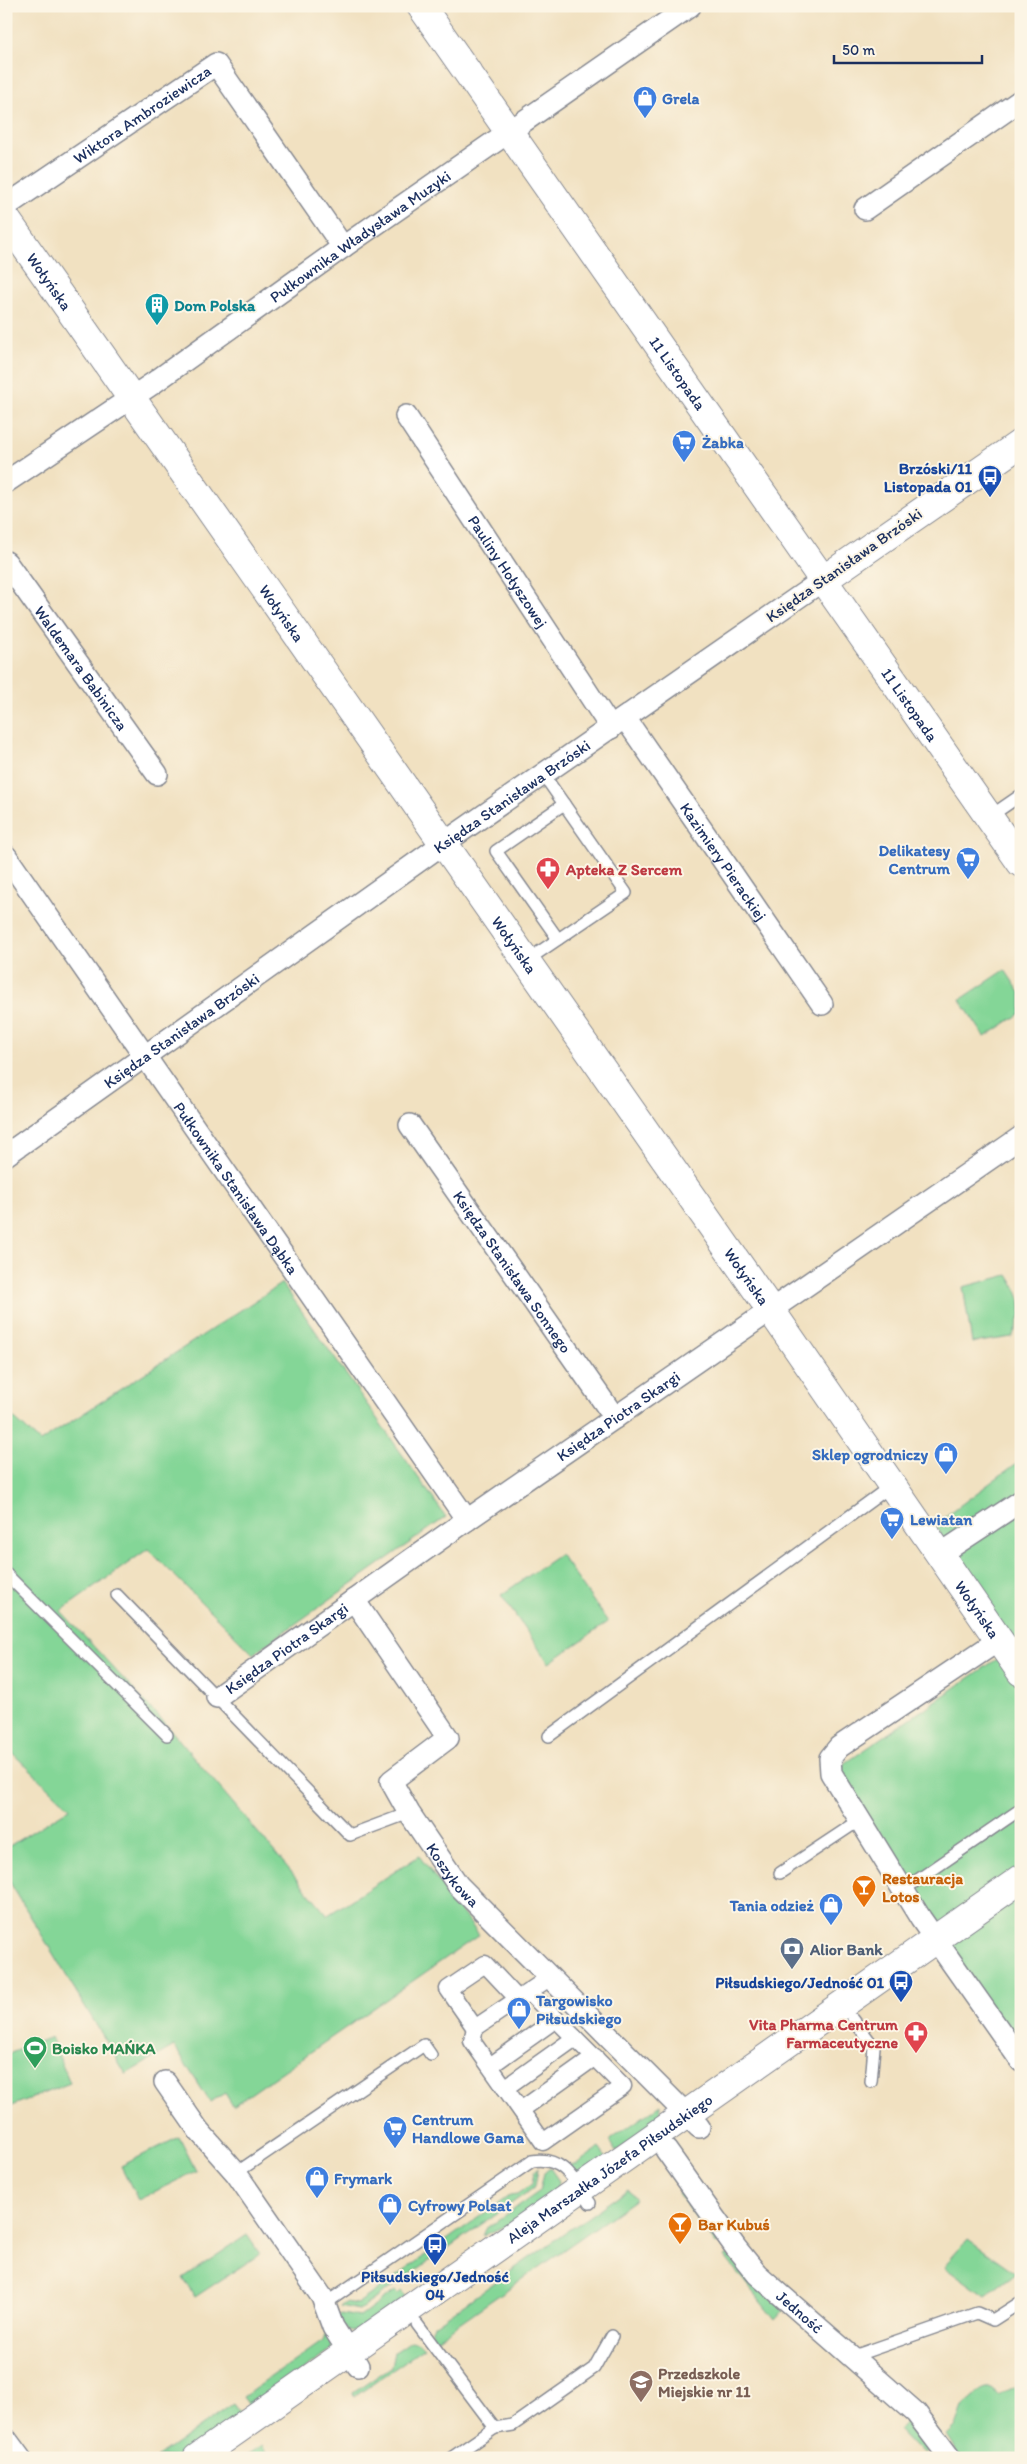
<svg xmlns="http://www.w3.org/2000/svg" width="1027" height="2464" viewBox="0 0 1027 2464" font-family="Itim,sans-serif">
  <rect width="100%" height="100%" fill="#fcf5e5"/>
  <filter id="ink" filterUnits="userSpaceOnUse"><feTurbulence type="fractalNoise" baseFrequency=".02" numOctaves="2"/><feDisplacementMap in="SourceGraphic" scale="10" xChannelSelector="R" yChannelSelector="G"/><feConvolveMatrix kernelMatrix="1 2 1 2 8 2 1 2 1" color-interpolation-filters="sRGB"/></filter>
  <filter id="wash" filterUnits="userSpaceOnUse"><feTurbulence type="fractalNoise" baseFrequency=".0096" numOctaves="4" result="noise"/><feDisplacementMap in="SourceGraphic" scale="20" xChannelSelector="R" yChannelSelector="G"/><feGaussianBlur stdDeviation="1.12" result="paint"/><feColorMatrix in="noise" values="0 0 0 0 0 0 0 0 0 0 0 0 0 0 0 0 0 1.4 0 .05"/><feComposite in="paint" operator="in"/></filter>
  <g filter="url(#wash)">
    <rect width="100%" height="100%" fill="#f1e1c1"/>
    <g fill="#84d697" stroke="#50827a">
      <path d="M 1005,970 L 1021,994 L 1021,1013 L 985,1037 L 960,1000 Z"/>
      <path d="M 1008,1275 C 1024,1300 1025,1310 1012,1337 L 972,1343 L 963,1287 Z"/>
      <path d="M 282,1283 L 446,1517 L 253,1654 L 148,1549 L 61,1611 L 175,1735 L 328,1915 L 419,1856 L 479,1935 L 233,2106 L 225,2093 L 210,2102 L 174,2046 L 126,2074 L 6,1876 L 6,1848 L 70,1808 L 6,1747 L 6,1411 L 40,1442 Z"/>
      <path d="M 1021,1460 L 1021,2061 L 831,1773 L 1007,1652 L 935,1524 Z"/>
      <path d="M 560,1554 L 608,1622 L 549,1663 L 501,1595 Z"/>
      <path d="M 51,2037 L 70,2083 L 6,2108 L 6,2055 Z"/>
      <path d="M 661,2104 L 660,2117 L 616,2152 L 609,2141 Z"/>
      <path d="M 179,2137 L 196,2171 L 138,2200 L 121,2166 Z"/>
      <path d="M 599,2148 L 607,2159 L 583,2173 L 572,2171 L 567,2166 L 578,2163 Z"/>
      <path d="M 538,2167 L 535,2187 L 359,2310 L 340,2306 L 345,2302 L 357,2304 L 510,2195 L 517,2194 L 532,2184 L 534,2172 Z"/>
      <path d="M 550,2168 L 559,2181 C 557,2207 505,2225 483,2236 L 486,2229 L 540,2191 L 544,2173 Z"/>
      <path d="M 682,2188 L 719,2242 L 716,2245 L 678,2193 Z"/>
      <path d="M 628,2189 L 636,2199 L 435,2340 L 431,2331 L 434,2325 Z"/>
      <path d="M 247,2235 L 260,2254 L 195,2297 L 183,2278 Z"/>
      <path d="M 968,2239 L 1016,2273 L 985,2296 L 944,2266 Z"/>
      <path d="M 728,2255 L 784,2310 L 775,2320 L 725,2257 Z"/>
      <path d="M 395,2291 L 398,2294 L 401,2291 L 406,2296 L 357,2332 L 347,2330 L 337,2317 L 341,2314 L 360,2317 Z"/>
      <path d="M 326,2333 L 332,2344 L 331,2350 L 251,2408 L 243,2397 L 323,2341 Z"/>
      <path d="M 410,2341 L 419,2343 L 424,2348 L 354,2397 L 353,2393 L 391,2367 L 394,2352 Z"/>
      <path d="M 1021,2383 L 1021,2458 L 962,2458 L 947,2435 L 956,2426 L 963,2407 L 985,2388 L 992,2388 L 1000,2395 Z"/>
      <path d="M 233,2404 L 241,2415 L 179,2458 L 156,2458 Z"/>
      <path d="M 909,2418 L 933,2447 L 923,2454 L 899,2429 Z"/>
      <path d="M 262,2445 L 270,2456 L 245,2458 L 245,2456 Z"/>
    </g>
  </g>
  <g filter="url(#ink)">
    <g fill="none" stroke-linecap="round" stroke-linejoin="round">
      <defs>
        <g id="service">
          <path d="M 989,817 L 1021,795"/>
          <path d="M 558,939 L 496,851 L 564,804"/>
          <path d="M 526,961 L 626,893 L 543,774"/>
          <path d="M 6,1574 L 167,1735"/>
          <path d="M 117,1595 L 350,1835 L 409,1813"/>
          <path d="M 549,1736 L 891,1486"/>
          <path d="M 780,1873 L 860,1820"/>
          <path d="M 903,1890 L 1021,1809"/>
          <path d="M 853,2019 L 874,2047 L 871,2082"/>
          <path d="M 236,2173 L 424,2045 L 431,2055"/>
          <path d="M 326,2309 L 332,2299 L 532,2161 C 563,2156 574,2180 590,2203"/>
          <path d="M 417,2324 L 495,2428 L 451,2458"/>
          <path d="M 851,2357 L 977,2313 L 993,2320 L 1021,2302"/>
          <path d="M 495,2428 L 513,2425 L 594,2368 L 612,2336"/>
        </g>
        <g id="pedestrian">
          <path d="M 518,1999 L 485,1964 L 448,1989 L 475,2028 L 549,1978"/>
          <path d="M 475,2028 L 472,2041 L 543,2142 L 623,2086 L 529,1992"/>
          <path d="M 490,2066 L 556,2019"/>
          <path d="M 505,2088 L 575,2038"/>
          <path d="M 521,2110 L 595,2057"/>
        </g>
        <g id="minor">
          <path id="s1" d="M 6,206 L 216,64 L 343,247"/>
          <path d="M 865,209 L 1021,100"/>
          <path id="s2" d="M 406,416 L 611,728"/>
          <path id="s3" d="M 6,482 L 152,384 L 343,247 L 690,6"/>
          <path id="s4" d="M 6,562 L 157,774"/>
          <path id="s5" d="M 625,718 L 822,1004"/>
          <path id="s6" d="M 6,856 L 467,1520"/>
          <path id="s7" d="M 410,1125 L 615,1418"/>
          <path id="s8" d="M 6,1155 L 444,843 L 823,580"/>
          <path d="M 939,1555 L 1021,1501"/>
          <path id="s9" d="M 354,1600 L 448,1738 L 391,1781 L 409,1813 L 458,1885 L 699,2127"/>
          <path d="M 999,1640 L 839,1747 L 830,1758 L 831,1773 L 921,1919 L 1021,2061"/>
          <path id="s10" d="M 217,1697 L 467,1520 L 1021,1137"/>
          <path d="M 165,2082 L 199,2131 L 236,2173 L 322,2297 L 333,2327 L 358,2366"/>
          <path id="s11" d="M 666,2150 L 736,2248 L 757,2274 L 916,2413 L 950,2458"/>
          <path d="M 6,2439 L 20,2458"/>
        </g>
        <g id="tertiary">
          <path id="s12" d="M 6,219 L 770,1309 L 1021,1672"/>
          <path id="s13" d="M 823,580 L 1021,863"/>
          <path id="s14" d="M 197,2458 L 1021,1879"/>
        </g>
        <g id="secondary">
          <path id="s15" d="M 421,6 L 823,580 L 1021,443"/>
        </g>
      </defs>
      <use href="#service" stroke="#868890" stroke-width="14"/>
      <use href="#pedestrian" stroke="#868890" stroke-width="19"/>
      <use href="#minor" stroke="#868890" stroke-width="24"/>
      <use href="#tertiary" stroke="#868890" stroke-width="30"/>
      <use href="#secondary" stroke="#868890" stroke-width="30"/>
      <use href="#service" stroke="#fff" stroke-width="11"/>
      <use href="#pedestrian" stroke="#fff" stroke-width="16"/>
      <use href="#minor" stroke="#fff" stroke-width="21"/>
      <use href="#tertiary" stroke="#fff" stroke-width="28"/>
      <use href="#secondary" stroke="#fff" stroke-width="28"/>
    </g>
  </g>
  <defs>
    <symbol id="shop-pin" viewBox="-11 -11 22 30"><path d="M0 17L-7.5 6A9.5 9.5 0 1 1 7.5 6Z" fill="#3f7fe0" stroke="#fcf5e5"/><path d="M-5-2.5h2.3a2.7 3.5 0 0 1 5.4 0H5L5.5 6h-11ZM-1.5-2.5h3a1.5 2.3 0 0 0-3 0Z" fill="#fff"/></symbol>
    <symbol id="building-pin" viewBox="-11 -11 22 30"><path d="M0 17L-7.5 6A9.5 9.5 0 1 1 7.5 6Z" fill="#0f9aa8" stroke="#fcf5e5"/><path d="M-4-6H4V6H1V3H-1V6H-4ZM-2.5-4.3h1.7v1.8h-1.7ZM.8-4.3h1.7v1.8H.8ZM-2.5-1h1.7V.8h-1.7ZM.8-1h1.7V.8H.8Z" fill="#fff"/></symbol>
    <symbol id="supermarket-pin" viewBox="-11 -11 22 30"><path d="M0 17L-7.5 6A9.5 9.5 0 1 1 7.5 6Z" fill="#3f7fe0" stroke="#fcf5e5"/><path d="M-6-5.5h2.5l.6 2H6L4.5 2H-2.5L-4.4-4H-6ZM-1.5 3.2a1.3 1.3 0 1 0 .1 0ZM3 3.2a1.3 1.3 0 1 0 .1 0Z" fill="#fff"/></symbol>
    <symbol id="bus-pin" viewBox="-11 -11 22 30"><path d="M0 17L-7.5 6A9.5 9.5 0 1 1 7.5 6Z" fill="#1a4fb4" stroke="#fcf5e5"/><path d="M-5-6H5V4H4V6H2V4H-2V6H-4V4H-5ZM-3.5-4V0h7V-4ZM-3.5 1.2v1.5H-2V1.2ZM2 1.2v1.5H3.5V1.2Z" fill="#fff"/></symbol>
    <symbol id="pharmacy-pin" viewBox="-11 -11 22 30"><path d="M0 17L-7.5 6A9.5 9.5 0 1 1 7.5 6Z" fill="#e0444e" stroke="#fcf5e5"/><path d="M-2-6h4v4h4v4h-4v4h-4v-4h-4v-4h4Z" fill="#fff"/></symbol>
    <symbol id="bar-pin" viewBox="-11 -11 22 30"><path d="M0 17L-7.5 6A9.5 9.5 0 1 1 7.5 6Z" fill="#e8710a" stroke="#fcf5e5"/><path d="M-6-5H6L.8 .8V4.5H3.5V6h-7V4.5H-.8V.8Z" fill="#fff"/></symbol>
    <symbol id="bank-pin" viewBox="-11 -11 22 30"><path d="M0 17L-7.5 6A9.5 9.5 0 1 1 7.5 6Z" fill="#5c6f8a" stroke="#fcf5e5"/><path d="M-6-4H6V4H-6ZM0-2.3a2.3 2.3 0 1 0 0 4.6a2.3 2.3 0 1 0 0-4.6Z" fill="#fff"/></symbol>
    <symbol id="stadium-pin" viewBox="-11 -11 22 30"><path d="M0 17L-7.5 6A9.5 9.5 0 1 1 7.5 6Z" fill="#2e9e5b" stroke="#fcf5e5"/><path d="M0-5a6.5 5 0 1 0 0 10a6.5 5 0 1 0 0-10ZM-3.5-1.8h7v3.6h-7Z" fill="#fff"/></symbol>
    <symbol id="school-pin" viewBox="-11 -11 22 30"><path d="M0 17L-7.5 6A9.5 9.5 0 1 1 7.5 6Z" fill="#8d6e63" stroke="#fcf5e5"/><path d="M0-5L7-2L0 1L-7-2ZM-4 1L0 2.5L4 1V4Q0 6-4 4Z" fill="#fff"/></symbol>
  </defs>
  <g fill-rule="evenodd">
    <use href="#shop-pin" x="631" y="84" width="28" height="38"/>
    <use href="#building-pin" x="143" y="291" width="28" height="38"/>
    <use href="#supermarket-pin" x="670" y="428" width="28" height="38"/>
    <use href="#bus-pin" x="976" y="463" width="28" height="38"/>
    <use href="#supermarket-pin" x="954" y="845" width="28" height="38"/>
    <use href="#pharmacy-pin" x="534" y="855" width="28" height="38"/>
    <use href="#shop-pin" x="932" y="1440" width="28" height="38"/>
    <use href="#supermarket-pin" x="878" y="1505" width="28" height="38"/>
    <use href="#bar-pin" x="850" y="1873" width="28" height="38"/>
    <use href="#shop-pin" x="817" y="1891" width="28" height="38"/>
    <use href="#bank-pin" x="778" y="1935" width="28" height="38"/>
    <use href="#bus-pin" x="887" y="1968" width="28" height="38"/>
    <use href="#shop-pin" x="505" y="1995" width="28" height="38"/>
    <use href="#pharmacy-pin" x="902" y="2019" width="28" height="38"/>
    <use href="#stadium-pin" x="21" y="2034" width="28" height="38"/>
    <use href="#supermarket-pin" x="381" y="2114" width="28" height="38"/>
    <use href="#shop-pin" x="303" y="2164" width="28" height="38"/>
    <use href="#shop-pin" x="376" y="2191" width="28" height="38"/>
    <use href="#bar-pin" x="666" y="2210" width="28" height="38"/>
    <use href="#bus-pin" x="421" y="2231" width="28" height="38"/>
    <use href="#school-pin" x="627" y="2368" width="28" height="38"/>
  </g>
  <g text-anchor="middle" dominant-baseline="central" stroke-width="4" stroke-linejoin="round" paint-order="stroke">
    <g font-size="16" font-weight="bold" fill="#366cbe" stroke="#fcf5e5" text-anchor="start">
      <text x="662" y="98">Grela</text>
      <text x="702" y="442">Żabka</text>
      <text x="950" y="850" text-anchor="end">Delikatesy<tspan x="950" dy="18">Centrum</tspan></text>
      <text x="928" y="1454" text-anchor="end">Sklep ogrodniczy</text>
      <text x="910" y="1519">Lewiatan</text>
      <text x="814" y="1905" text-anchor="end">Tania odzież</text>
      <text x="536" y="2000">Targowisko<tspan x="536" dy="18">Piłsudskiego</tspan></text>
      <text x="412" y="2119">Centrum<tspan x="412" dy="18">Handlowe Gama</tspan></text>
      <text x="334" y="2178">Frymark</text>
      <text x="408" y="2205">Cyfrowy Polsat</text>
    </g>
    <g font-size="16" fill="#1b2f5e" stroke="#fcf5e5">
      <text stroke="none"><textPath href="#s1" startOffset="164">Wiktora Ambroziewicza</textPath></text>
      <text stroke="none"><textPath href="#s3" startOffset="431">Pułkownika Władysława Muzyki</textPath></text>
      <text stroke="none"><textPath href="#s12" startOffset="76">Wołyńska</textPath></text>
      <text stroke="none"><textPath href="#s15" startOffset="448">11 Listopada</textPath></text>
      <text transform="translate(844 565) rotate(-35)">Księdza Stanisława Brzóski</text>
      <text stroke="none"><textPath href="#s2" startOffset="186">Pauliny Hołyszowej</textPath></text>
      <text stroke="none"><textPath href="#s12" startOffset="481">Wołyńska</textPath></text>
      <text stroke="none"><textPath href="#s4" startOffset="130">Waldemara Babinicza</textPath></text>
      <text stroke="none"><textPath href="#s13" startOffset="152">11 Listopada</textPath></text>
      <text stroke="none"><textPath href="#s8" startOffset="620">Księdza Stanisława Brzóski</textPath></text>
      <text stroke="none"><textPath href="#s5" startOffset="174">Kazimiery Pierackiej</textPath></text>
      <text stroke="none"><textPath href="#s12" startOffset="886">Wołyńska</textPath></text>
      <text stroke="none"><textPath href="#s8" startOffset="215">Księdza Stanisława Brzóski</textPath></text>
      <text stroke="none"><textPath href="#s6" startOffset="404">Pułkownika Stanisława Dąbka</textPath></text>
      <text stroke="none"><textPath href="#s7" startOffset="179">Księdza Stanisława Sonnego</textPath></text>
      <text stroke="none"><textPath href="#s12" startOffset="1291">Wołyńska</textPath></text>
      <text stroke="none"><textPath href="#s10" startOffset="490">Księdza Piotra Skargi</textPath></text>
      <text stroke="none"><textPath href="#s12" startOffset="1696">Wołyńska</textPath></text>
      <text stroke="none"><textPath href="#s10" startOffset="85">Księdza Piotra Skargi</textPath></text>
      <text stroke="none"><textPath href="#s9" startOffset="351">Koszykowa</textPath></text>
      <text stroke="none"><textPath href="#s14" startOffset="504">Aleja Marszałka Józefa Piłsudskiego</textPath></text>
      <text stroke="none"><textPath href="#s11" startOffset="211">Jedność</textPath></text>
    </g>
    <g font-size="16" font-weight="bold" fill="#0d838f" stroke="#fcf5e5" text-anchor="start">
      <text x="174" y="305">Dom Polska</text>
    </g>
    <g font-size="16" font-weight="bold" fill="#164399" stroke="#fcf5e5" text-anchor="end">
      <text x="972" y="468">Brzóski/11<tspan x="972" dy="18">Listopada 01</tspan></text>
      <text x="884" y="1982">Piłsudskiego/Jedność 01</text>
      <text x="435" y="2276" text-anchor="middle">Piłsudskiego/Jedność<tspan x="435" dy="18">04</tspan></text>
    </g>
    <g font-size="16" font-weight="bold" fill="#be3a42" stroke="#fcf5e5" text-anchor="start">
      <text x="566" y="869">Apteka Z Sercem</text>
      <text x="898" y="2024" text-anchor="end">Vita Pharma Centrum<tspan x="898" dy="18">Farmaceutyczne</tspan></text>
    </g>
    <g font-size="16" font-weight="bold" fill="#c56008" stroke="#fcf5e5" text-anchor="start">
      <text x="882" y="1878">Restauracja<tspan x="882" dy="18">Lotos</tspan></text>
      <text x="698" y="2224">Bar Kubuś</text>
    </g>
    <g font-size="16" font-weight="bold" fill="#4e5e75" stroke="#fcf5e5" text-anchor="start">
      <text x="810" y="1949">Alior Bank</text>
    </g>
    <g font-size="16" font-weight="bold" fill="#27864d" stroke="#fcf5e5" text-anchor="start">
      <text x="52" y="2048">Boisko MAŃKA</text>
    </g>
    <g font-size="16" font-weight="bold" fill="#785e54" stroke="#fcf5e5" text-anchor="start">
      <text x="658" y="2373">Przedszkole<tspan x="658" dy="18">Miejskie nr 11</tspan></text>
    </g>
  </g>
  <rect width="1027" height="2464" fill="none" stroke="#fcf5e5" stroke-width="25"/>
  <path d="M834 55v8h148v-8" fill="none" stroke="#1b2f5e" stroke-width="2.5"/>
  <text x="842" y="55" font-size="15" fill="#1b2f5e" stroke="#fcf5e5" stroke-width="4" paint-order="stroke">50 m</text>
</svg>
